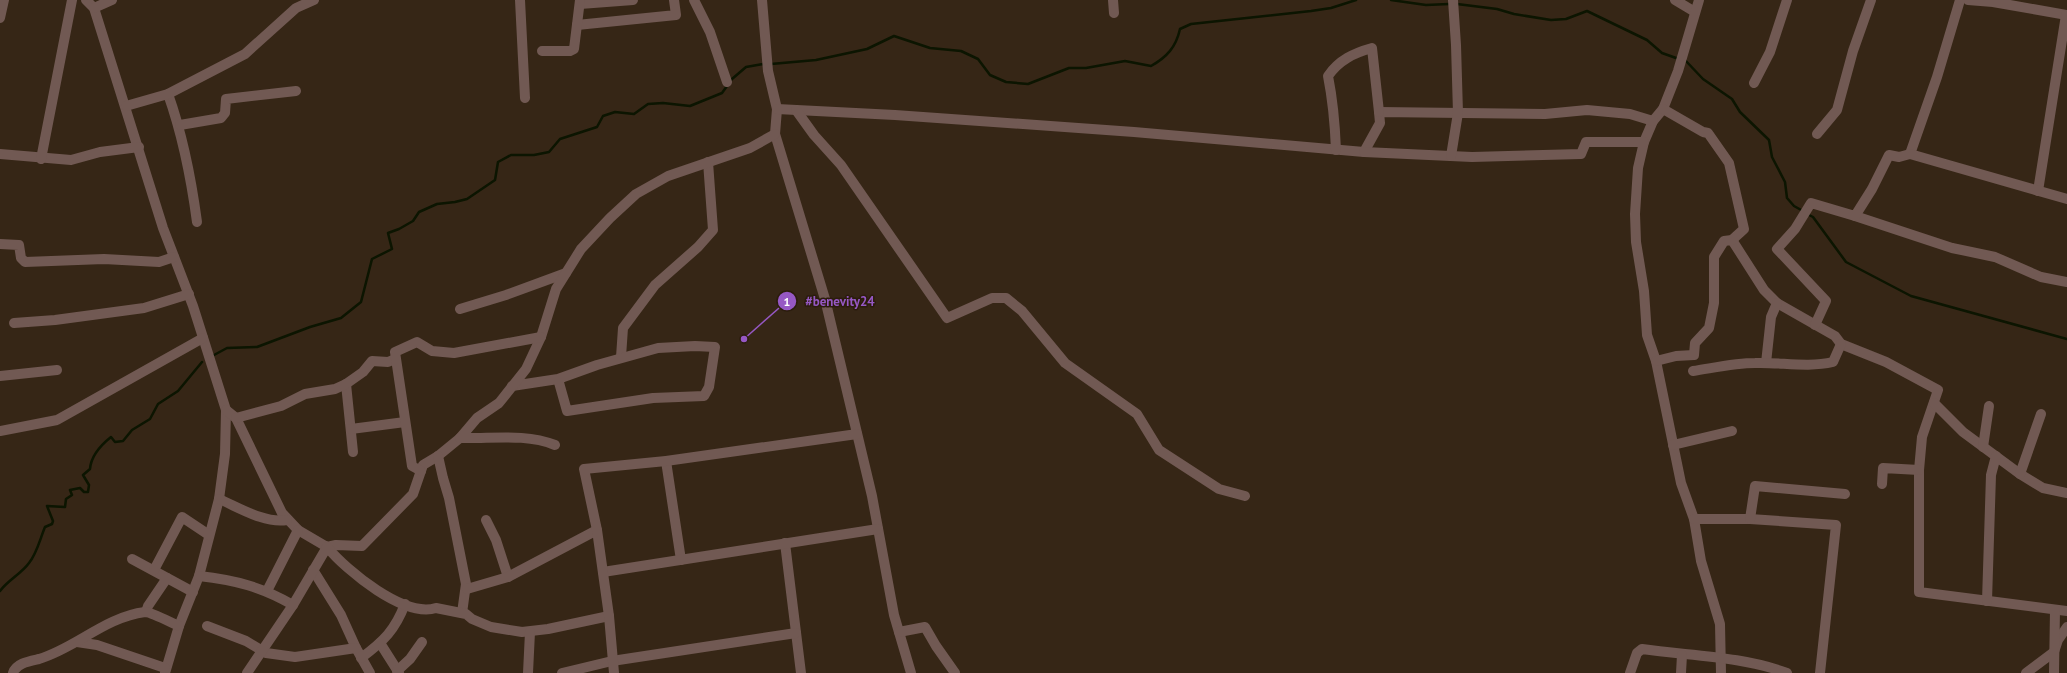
<svg xmlns="http://www.w3.org/2000/svg" width="2067" height="673" viewBox="0 0 2067 673" font-family="'PT Sans',sans-serif">
  <rect width="100%" height="100%" fill="#362616"/>
  <g fill="none" stroke-linecap="round" stroke-linejoin="round">
    <g stroke="#0c1501" stroke-width="2.5">
      <path d="M 1391,0 L 1426,5 L 1449,4"/>
      <path d="M 1457,4 L 1497,9 L 1514,14 L 1551,20 L 1566,19 L 1587,11 L 1647,40 L 1662,53 L 1676,58"/>
      <path d="M 1685,60 L 1703,79 L 1732,99 L 1740,112 L 1769,140 L 1772,157 L 1785,182 L 1787,198 L 1794,206 L 1803,211"/>
      <path d="M 771,64 L 816,60 L 867,49 L 894,36 L 930,48 L 961,51 L 978,59 L 990,75 L 1006,82 L 1028,84 L 1069,68 L 1086,68 L 1125,61 L 1151,66 C 1167,57 1176,47 1180,29 L 1191,24 L 1311,11 L 1331,8 L 1356,0"/>
      <path d="M 1807,214 L 1813,217 L 1846,262 L 1911,296 L 2067,339"/>
      <path d="M 214,355 L 227,348 L 257,347 L 310,327 L 341,318 L 361,302 L 372,259 L 392,249 L 388,233 L 399,229 L 413,221 L 419,212 L 437,204 L 455,202 L 467,199 L 495,180 L 498,162 L 511,155 L 534,155 L 549,152 L 560,139 L 597,127 L 603,116 L 615,112 L 634,114 L 648,104 L 663,103 L 690,106 L 722,93 L 732,79 L 746,67 L 763,64"/>
      <path d="M 0,591 C 8,580 21,574 29,563 C 37,553 40,539 45,527 L 52,524 L 53,521 L 47,506 L 65,507 L 66,499 L 72,495 L 70,490 L 80,488 L 84,492 L 88,492 L 89,485 L 83,475 L 90,469 C 91,455 101,445 111,437 L 115,442 L 123,441 L 132,430 L 150,419 L 158,404 L 178,391 L 202,362"/>
    </g>
    <g stroke="#715953" stroke-width="10">
      <path d="M 86,0 L 94,8 L 163,228 L 193,306 L 226,410 L 225,454 L 219,499 L 199,576 L 179,626 L 165,673"/>
      <path d="M 520,0 L 525,98"/>
      <path d="M 694,0 L 710,32 L 727,82"/>
      <path d="M 762,0 L 768,71 L 777,109 L 775,134 L 825,299 L 872,496 L 894,615 L 911,673"/>
      <path d="M 1113,0 L 1114,13"/>
      <path d="M 1675,0 L 1695,12"/>
      <path d="M 1699,0 L 1678,71 L 1663,109 L 1653,121 L 1644,142 L 1638,168 L 1635,214 L 1636,242 L 1644,291 L 1647,335 L 1656,361 L 1681,483 L 1694,519 L 1701,561 L 1720,624 L 1721,673"/>
      <path d="M 1968,0 L 1993,2 L 2067,15"/>
      <path d="M 580,4 L 633,0"/>
      <path d="M 94,8 L 112,0"/>
      <path d="M 0,18 L 4,0"/>
      <path d="M 577,25 L 676,15 L 674,0"/>
      <path d="M 542,51 L 570,51 L 574,49 L 580,0"/>
      <path d="M 1754,83 L 1770,52 L 1787,0"/>
      <path d="M 168,94 C 183,136 191,177 197,222"/>
      <path d="M 126,106 L 168,94 L 245,54 L 296,8 L 314,0"/>
      <path d="M 777,109 L 895,115 L 1134,132 L 1364,152 L 1380,123 L 1379,112 L 1545,114 L 1587,110 L 1630,114 L 1653,121"/>
      <path d="M 796,110 L 814,135 L 841,165 L 947,318 L 992,298 L 1006,298 L 1022,311 L 1065,363 L 1137,414 L 1159,450 L 1219,489 L 1245,496"/>
      <path d="M 180,125 L 221,118 L 225,113 L 226,99 L 296,91"/>
      <path d="M 1817,134 L 1837,110 L 1853,51 L 1871,0"/>
      <path d="M 1336,150 C 1335,125 1333,101 1328,76 C 1339,60 1354,53 1372,48 L 1379,112"/>
      <path d="M 1364,152 L 1472,157 L 1581,154 L 1586,142 L 1644,142"/>
      <path d="M 0,154 L 71,160 L 100,152 L 139,147"/>
      <path d="M 1910,154 L 1937,77 L 1960,0"/>
      <path d="M 1451,156 L 1458,113 L 1456,45 L 1453,0"/>
      <path d="M 41,159 L 72,0"/>
      <path d="M 2038,191 L 2066,15"/>
      <path d="M 1855,216 L 1952,248 L 1995,257 L 2041,277 L 2067,282"/>
      <path d="M 1732,240 L 1764,290 L 1777,303 L 1835,336 L 1841,344 L 1886,362 L 1938,390 L 1922,437 L 1919,470 L 1919,592 L 2067,611"/>
      <path d="M 0,244 L 19,245 L 21,258 L 25,262 L 104,259 L 159,262 L 174,257"/>
      <path d="M 460,309 L 506,295 L 566,273"/>
      <path d="M 14,323 L 55,320 L 144,308 L 189,294"/>
      <path d="M 1815,325 L 1826,301 L 1777,249 L 1795,229 L 1811,203 L 1855,216 L 1872,189 L 1889,155 L 1899,157 L 1910,154 L 2067,199"/>
      <path d="M 621,357 L 623,328 L 655,285 L 698,247 L 713,230 L 708,162"/>
      <path d="M 1656,361 L 1676,356 L 1694,355 L 1695,343 L 1709,328 L 1714,303 L 1714,257 L 1724,241 L 1732,240 L 1744,229 L 1729,163 L 1708,133 L 1703,132 L 1663,109"/>
      <path d="M 1766,363 L 1771,317 L 1777,303"/>
      <path d="M 1693,371 C 1713,368 1735,363 1755,363 C 1781,362 1807,368 1833,362 L 1841,344"/>
      <path d="M 0,376 L 57,370"/>
      <path d="M 346,384 L 353,452"/>
      <path d="M 512,386 L 558,379 L 597,365 L 658,348 L 695,346 L 715,347 L 709,387 L 704,396 L 653,398 L 567,411 L 558,379"/>
      <path d="M 1934,403 L 1963,432 L 2020,474 L 2043,488 L 2067,493"/>
      <path d="M 226,410 L 236,418 L 282,513 L 298,530 L 327,547 L 336,545 L 362,546 L 413,494 L 423,465 L 438,456 L 460,438 L 477,418 L 499,403 L 526,369 L 541,337 L 556,289 L 581,249 L 610,218 L 636,194 L 668,176 L 750,148 L 775,134"/>
      <path d="M 236,418 L 281,406 L 305,394 L 335,389 L 346,384 L 363,372 L 372,361 L 388,362 L 395,359"/>
      <path d="M 351,429 L 405,422"/>
      <path d="M 0,431 L 57,420 L 203,338"/>
      <path d="M 460,438 C 491,439 525,433 555,445"/>
      <path d="M 1673,445 L 1732,431"/>
      <path d="M 1983,447 L 1989,406"/>
      <path d="M 438,456 L 443,478 L 449,498 L 466,584 L 462,613"/>
      <path d="M 666,461 L 681,560"/>
      <path d="M 421,471 L 412,466 L 395,352 L 417,342 L 432,351 L 454,353 L 541,337"/>
      <path d="M 2020,474 L 2041,414"/>
      <path d="M 1882,484 L 1883,468 L 1919,470"/>
      <path d="M 219,499 C 238,507 265,524 287,520"/>
      <path d="M 1694,519 L 1750,519 L 1836,525 L 1820,673"/>
      <path d="M 1750,519 L 1755,486 L 1845,494"/>
      <path d="M 486,520 L 496,540 L 508,577"/>
      <path d="M 785,543 L 801,673"/>
      <path d="M 132,559 L 193,592"/>
      <path d="M 154,570 L 182,517 L 209,535"/>
      <path d="M 313,570 L 341,615 L 356,648 L 370,673"/>
      <path d="M 603,572 L 878,529"/>
      <path d="M 199,576 C 235,580 262,587 293,605"/>
      <path d="M 467,589 L 508,577 L 597,530"/>
      <path d="M 267,591 L 298,530"/>
      <path d="M 1987,601 L 1991,475 L 1996,456"/>
      <path d="M 146,612 L 148,606 L 167,578"/>
      <path d="M 207,626 L 246,641 L 266,653 L 295,657 L 356,648"/>
      <path d="M 899,632 L 925,627 L 936,646 L 955,673"/>
      <path d="M 77,642 L 97,645 L 165,668"/>
      <path d="M 380,643 L 399,673"/>
      <path d="M 361,658 C 384,641 395,630 405,604"/>
      <path d="M 397,671 L 410,659 L 422,642"/>
      <path d="M 13,673 C 16,663 30,661 39,659 C 76,648 105,617 145,612 C 151,612 172,623 179,626"/>
      <path d="M 247,673 L 293,605 L 327,547 C 347,571 404,618 436,608 L 466,614 L 472,619 L 491,627 L 522,632 L 548,629 L 609,616"/>
      <path d="M 528,673 L 530,632"/>
      <path d="M 562,673 L 612,661 L 796,633"/>
      <path d="M 614,673 L 609,616 L 597,530 L 584,469 L 666,461 L 857,434"/>
      <path d="M 1630,673 L 1637,653 L 1642,649 C 1690,656 1741,656 1787,673"/>
      <path d="M 1681,673 L 1682,655"/>
      <path d="M 2026,673 L 2054,652 L 2058,640 L 2067,627"/>
      <path d="M 2054,673 L 2055,610"/>
    </g>
  </g>
  <path fill="none" stroke="#9658c4" stroke-width="1.5" d="M744 339L787 301"/>
  <g fill="#9658c4" stroke="#2b1c0d" stroke-width="1.5">
    <circle cx="744" cy="339" r="4"/>
    <circle cx="787" cy="301" r="10"/>
  </g>
  <g font-size="12" text-anchor="middle" font-weight="bold" fill="#fff">
    <text x="787" y="306">1</text>
  </g>
  <g font-size="13" text-anchor="middle" font-weight="bold" fill="#9658c4" stroke="#2b1c0d" stroke-width="3" stroke-linejoin="round" paint-order="stroke">
    <text x="840" y="306">#benevity24</text>
  </g>
</svg>
